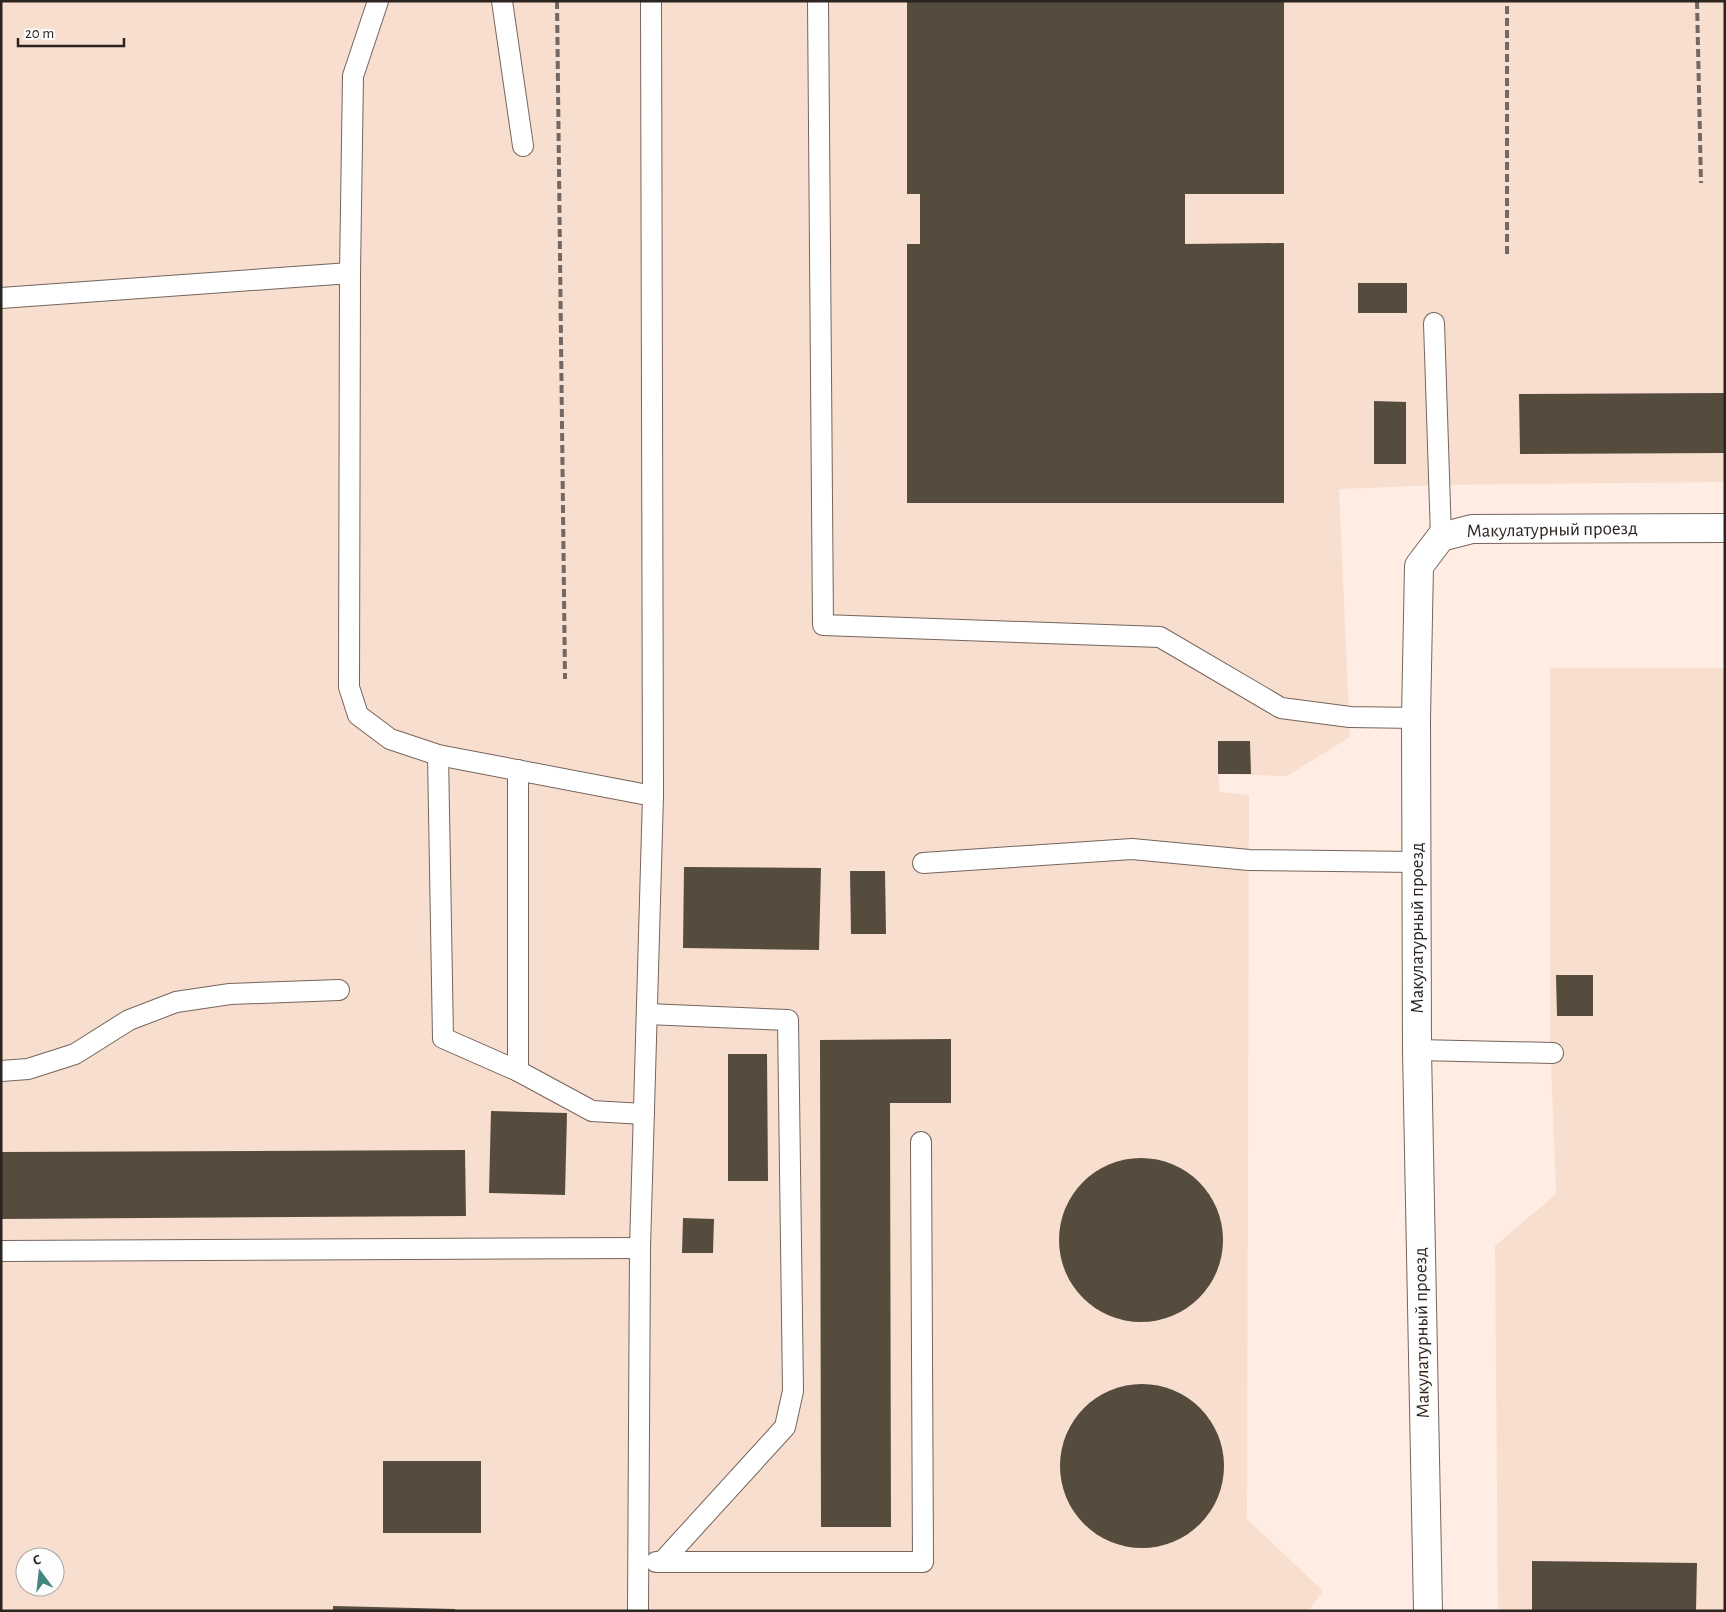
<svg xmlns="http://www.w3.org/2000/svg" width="1726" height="1612" viewBox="0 0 1726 1612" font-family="'Alegreya Sans',sans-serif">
  <rect width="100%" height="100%" fill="#ffece2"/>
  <g fill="#f8decf" fill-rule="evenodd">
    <path d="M 1,1 L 1725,1 L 1725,482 L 1439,485 L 1339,489 L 1350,737 L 1287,776 L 1218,774 L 1220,792 L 1249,795 L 1247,1519 L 1323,1591 L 1308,1611 L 1,1611 ZM 25,1557 L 55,1557 L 55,1587 L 25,1587 Z"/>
    <path d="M 1550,668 L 1725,668 L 1725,1611 L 1498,1611 L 1495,1246 L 1556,1194 L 1550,1038 Z"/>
  </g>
  <g fill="#554c3e">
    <path d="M 907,1 L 1284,1 L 1284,194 L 1185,194 L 1185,244 L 1284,243 L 1284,503 L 907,503 L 907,244 L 920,244 L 920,194 L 907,194 Z"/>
    <rect x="1358" y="283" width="49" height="30"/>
    <path d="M 1725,393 L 1725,453 L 1520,454 L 1519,394 Z"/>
    <path d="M 1374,401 L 1406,402 L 1406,464 L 1374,464 Z"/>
    <path d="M 1218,741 L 1250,741 L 1251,774 L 1218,774 Z"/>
    <path d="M 684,867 L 821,868 L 819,950 L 683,948 Z"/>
    <path d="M 850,871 L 885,871 L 886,934 L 851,934 Z"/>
    <path d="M 1556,975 L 1593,975 L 1593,1016 L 1557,1016 Z"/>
    <path d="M 951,1039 L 951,1103 L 890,1103 L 891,1527 L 821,1527 L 820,1040 Z"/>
    <path d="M 728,1054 L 767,1054 L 768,1181 L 728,1181 Z"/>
    <path d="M 491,1111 L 567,1113 L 565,1195 L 489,1193 Z"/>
    <path d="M 465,1150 L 466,1216 L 1,1219 L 1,1152 Z"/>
    <circle cx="1141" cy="1240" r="82"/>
    <path d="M 683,1218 L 714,1219 L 713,1253 L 682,1253 Z"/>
    <circle cx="1142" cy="1466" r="82"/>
    <rect x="383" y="1461" width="98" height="72"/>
    <path d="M 1532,1561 L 1697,1563 L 1696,1611 L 1532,1611 Z"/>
    <path d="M 333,1606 L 455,1609 L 455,1611 L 333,1611 Z"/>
  </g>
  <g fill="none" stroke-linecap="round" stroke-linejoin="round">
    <defs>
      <g id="service">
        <path d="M 502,1 L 523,146"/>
        <path d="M 818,1 L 823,625 L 1160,637 L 1281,708 L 1350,717 L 1416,718"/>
        <path d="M 350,273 L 353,76 L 378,1"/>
        <path d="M 1,298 L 350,273 L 349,687 L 358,715 L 390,739 L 438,755 L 653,796"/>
        <path d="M 1434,323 L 1441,537"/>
        <path d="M 438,755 L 443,1038 L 518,1071 L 592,1111 L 644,1114"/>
        <path d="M 923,863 L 1132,849 L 1249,860 L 1416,862"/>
        <path d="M 647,1014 L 788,1020 L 793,1391 L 785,1427 L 662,1562"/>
        <path d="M 1417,1050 L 1553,1053"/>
        <path d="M 1,1071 L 28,1069 L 75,1054 L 129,1020 L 176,1002 L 230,994 L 339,990"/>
        <path d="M 518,1071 L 518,770"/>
        <path d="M 1,1251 L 640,1248"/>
        <path d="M 656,1562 L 923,1562 L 921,1142"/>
        <path d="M 638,1611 L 640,1248 L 653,796 L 651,1"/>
      </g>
      <path id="minor" d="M 1428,1611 L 1417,1050 L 1416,718 L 1419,566 L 1441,537 L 1472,529 L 1725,528"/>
    </defs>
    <use href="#service" stroke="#75655c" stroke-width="22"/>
    <use href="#minor" stroke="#75655c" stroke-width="30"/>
    <use href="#service" stroke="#fff" stroke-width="20"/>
    <use href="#minor" stroke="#fff" stroke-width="28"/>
    <g stroke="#736863" stroke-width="4" stroke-dasharray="8 4" stroke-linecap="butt">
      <path d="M 557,1 L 565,679"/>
      <path d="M 1697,1 L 1701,183"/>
      <path d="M 1507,254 L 1507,1"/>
    </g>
  </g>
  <g text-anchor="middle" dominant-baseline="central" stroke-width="5" stroke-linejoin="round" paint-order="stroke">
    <g font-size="19" fill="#2b2421" stroke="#fdfdfd">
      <text transform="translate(1552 530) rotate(-1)">Макулатурный проезд</text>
      <text transform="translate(1417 928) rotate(-90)">Макулатурный проезд</text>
      <text transform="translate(1422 1333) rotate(-91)">Макулатурный проезд</text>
    </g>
  </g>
  <rect width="1726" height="1612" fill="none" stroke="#2b2421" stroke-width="5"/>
  <g transform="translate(40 1572) rotate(345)"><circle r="24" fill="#fdfdfd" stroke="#a9a6a5"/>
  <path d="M0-4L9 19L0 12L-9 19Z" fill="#43887f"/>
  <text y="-8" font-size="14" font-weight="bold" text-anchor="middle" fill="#2b2421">С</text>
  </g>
  <path d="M18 38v8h106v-8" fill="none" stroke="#2b2421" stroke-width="2.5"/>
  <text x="25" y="38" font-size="15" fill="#2b2421" stroke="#fdfdfd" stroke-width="4" paint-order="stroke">20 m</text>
</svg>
